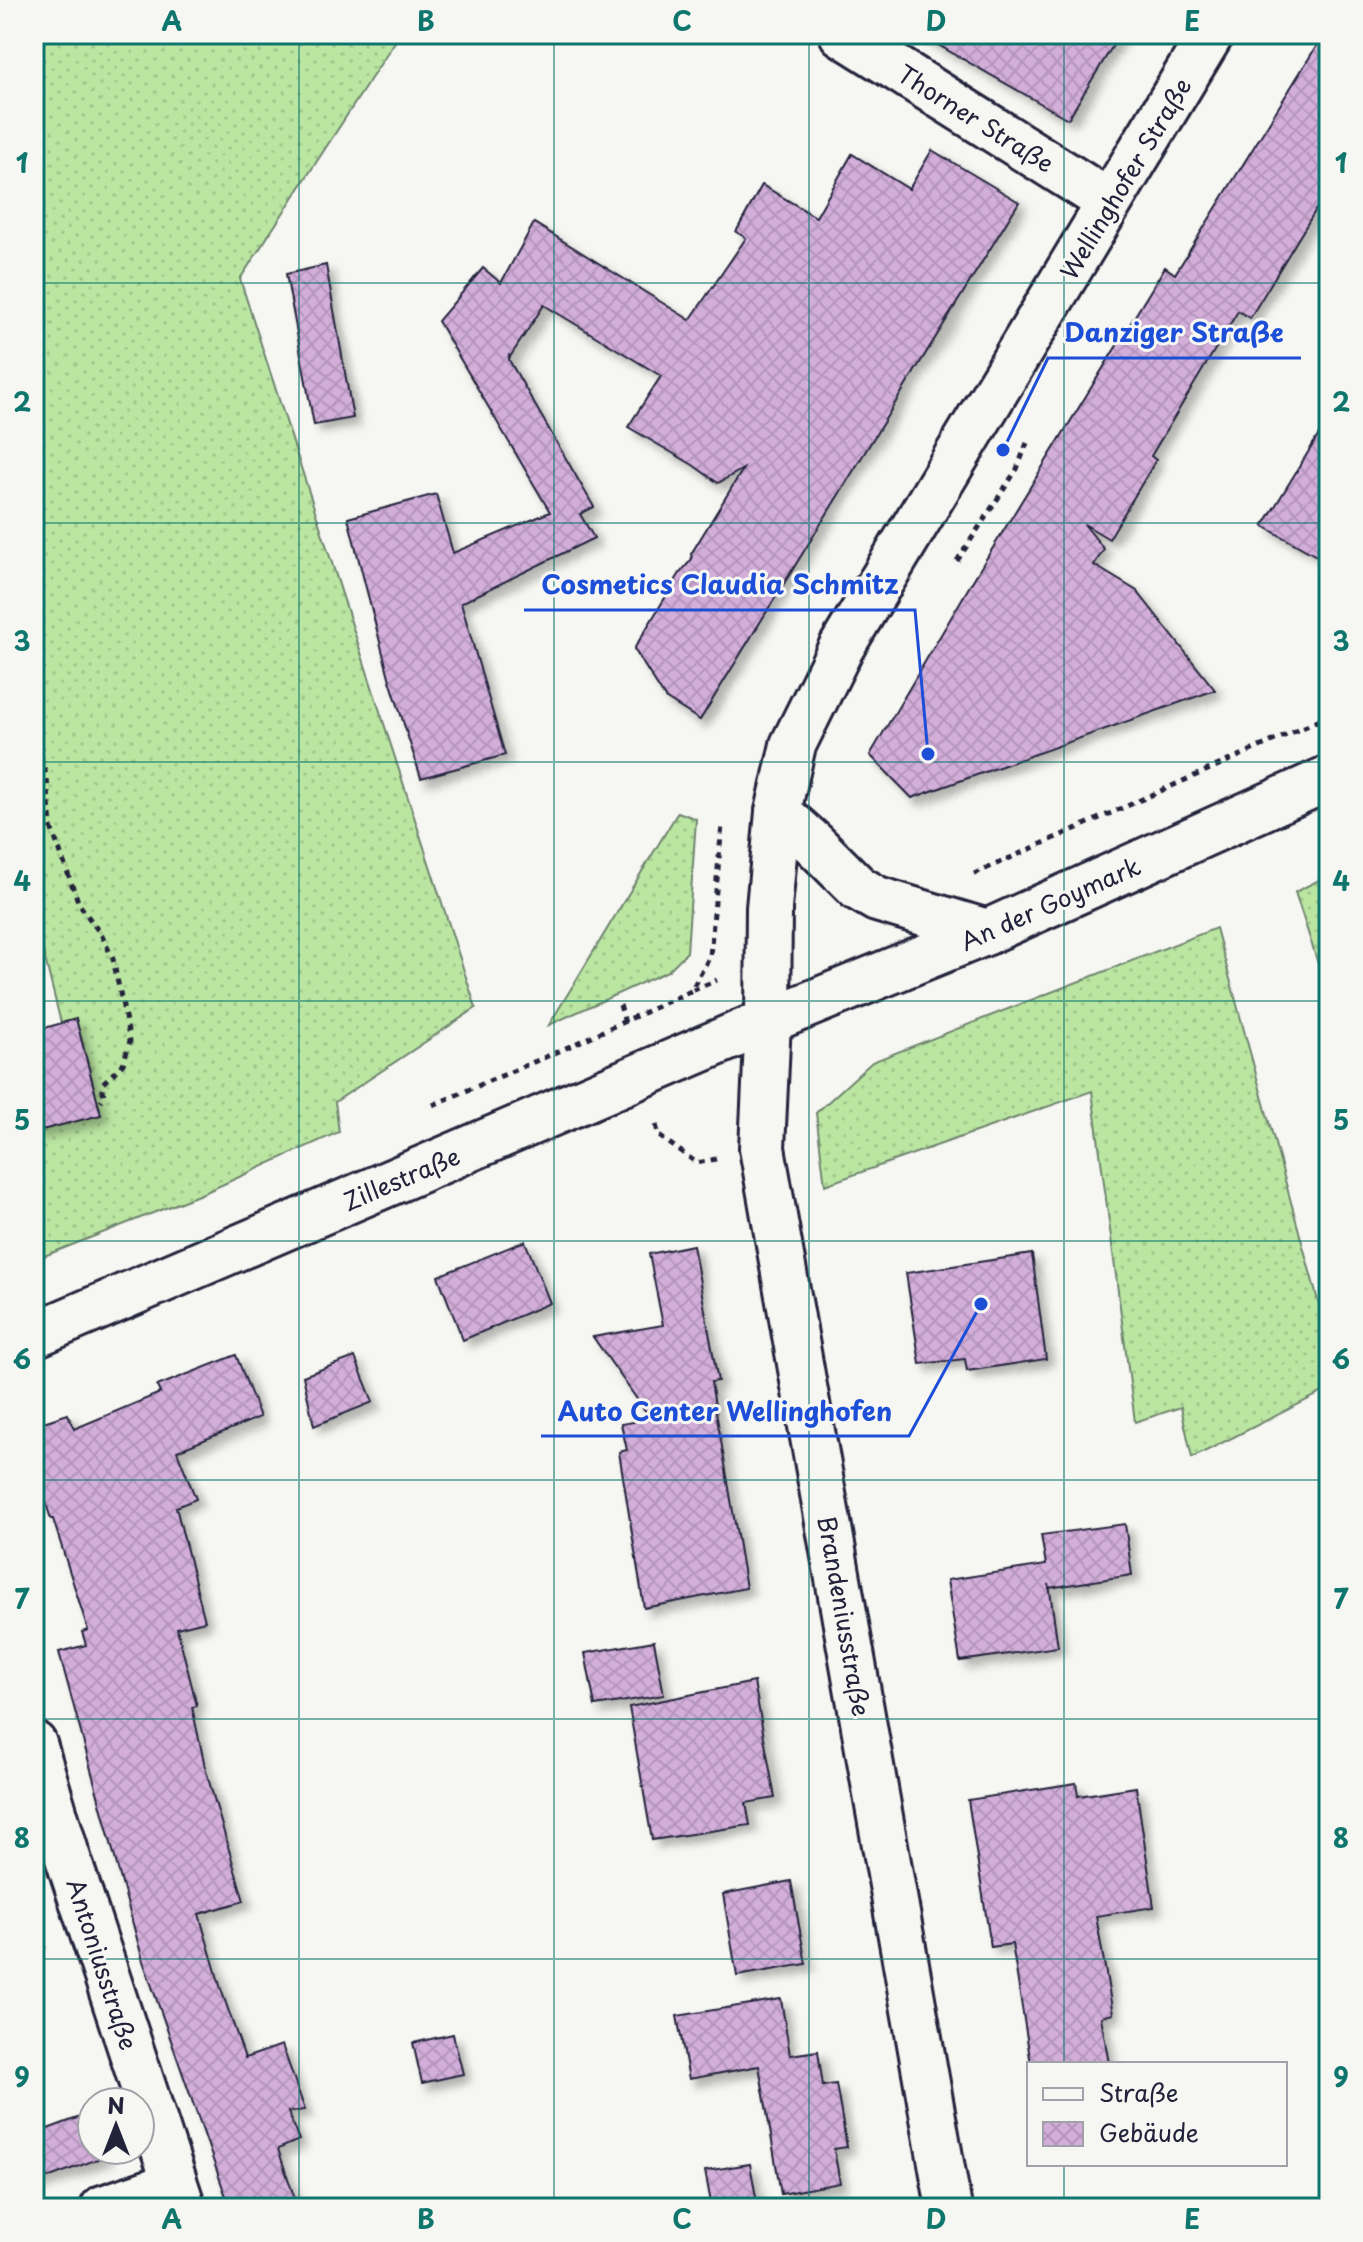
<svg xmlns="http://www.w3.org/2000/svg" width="1363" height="2242" viewBox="0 0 1363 2242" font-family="'Playpen Sans',sans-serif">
  <defs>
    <pattern id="grass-dots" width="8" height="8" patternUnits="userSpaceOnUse" patternTransform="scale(2)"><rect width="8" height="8" fill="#bbe6a2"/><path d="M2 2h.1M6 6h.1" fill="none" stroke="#a0c58c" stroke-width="1.8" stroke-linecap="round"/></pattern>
    <pattern id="building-cross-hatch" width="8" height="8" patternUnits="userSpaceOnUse" patternTransform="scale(2)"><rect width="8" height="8" fill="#d2aed9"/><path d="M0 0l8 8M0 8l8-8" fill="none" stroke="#b495bb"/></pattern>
    <filter id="shadow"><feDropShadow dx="7" dy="7" stdDeviation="4" flood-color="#0004"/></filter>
  </defs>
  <rect width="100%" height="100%" fill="#f6f6f2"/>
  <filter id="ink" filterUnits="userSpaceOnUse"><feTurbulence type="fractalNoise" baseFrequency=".0125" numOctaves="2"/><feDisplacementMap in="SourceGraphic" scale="16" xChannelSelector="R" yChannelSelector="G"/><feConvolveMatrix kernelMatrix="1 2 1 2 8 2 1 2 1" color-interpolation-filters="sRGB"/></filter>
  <g filter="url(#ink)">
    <g fill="url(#grass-dots)" stroke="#6e846e" stroke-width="2">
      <path d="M 34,34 L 400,34 L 240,279 L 476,1008 L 335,1102 L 339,1132 L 206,1192 L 34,1260 L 34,1206 L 43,1202 L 34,1166 L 34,1132 L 101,1114 L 76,1019 L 61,1023 L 34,914 Z"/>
      <path d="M 678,812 L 696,819 L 687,952 L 668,971 L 549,1025 Z"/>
      <path d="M 1329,875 L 1329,998 L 1295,892 Z"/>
      <path d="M 1216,928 L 1329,1341 L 1329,1389 L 1192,1458 L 1181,1407 L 1135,1422 L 1092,1091 L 825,1185 L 816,1113 L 872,1062 Z"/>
    </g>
    <g fill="url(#building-cross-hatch)" stroke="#22223b" stroke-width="2" filter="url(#shadow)">
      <path d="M 919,34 L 1120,34 L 1068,119 Z"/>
      <path d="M 1324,34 L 1329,34 L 1329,188 L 1250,318 L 1238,311 L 1151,456 L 1156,460 L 1109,539 L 1084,524 L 1104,549 L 1094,565 L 1137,591 L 1215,690 L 912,798 L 870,755 L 972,582 L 1165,267 L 1175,274 Z"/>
      <path d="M 932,150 L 1019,202 L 700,720 L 665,698 L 634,649 L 680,573 L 692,559 L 691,554 L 743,469 L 718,483 L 693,465 L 628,427 L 661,376 L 544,305 L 510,357 L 509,356 L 509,360 L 594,507 L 580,514 L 594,538 L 461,603 L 505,755 L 421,778 L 389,677 L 348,518 L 436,494 L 453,553 L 550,512 L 438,321 L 483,268 L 501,283 L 534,223 L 690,320 L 746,238 L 736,232 L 762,185 L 816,217 L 852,154 L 909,189 Z"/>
      <path d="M 326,265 L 353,418 L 314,425 L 286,274 Z"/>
      <path d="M 1329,418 L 1329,563 L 1263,526 Z"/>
      <path d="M 76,1019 L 101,1115 L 34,1132 L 34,1031 Z"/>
      <path d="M 525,1241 L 550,1303 L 463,1340 L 438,1276 Z"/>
      <path d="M 693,1245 L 718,1381 L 711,1382 L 746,1588 L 644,1608 L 619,1452 L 627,1450 L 621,1424 L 651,1419 L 593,1337 L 663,1325 L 649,1254 Z"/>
      <path d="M 1032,1254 L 1046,1359 L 967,1371 L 965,1359 L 920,1364 L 906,1273 Z"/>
      <path d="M 236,1355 L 260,1417 L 177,1451 L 196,1499 L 176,1507 L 205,1621 L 177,1628 L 197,1706 L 192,1707 L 206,1771 L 244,1901 L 199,1914 L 221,1989 L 245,2058 L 282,2045 L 305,2110 L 288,2112 L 299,2140 L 278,2149 L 298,2208 L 230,2208 L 143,1961 L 59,1652 L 86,1645 L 82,1632 L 88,1630 L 53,1519 L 51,1519 L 34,1466 L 34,1425 L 68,1414 L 74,1429 L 160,1393 L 157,1386 Z"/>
      <path d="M 355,1357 L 373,1402 L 314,1426 L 303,1376 Z"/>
      <path d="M 1125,1524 L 1132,1575 L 1049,1588 L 1049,1584 L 1058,1647 L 960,1661 L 947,1580 L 1046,1565 L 1041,1535 Z"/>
      <path d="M 654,1641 L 664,1695 L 595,1706 L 585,1653 Z"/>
      <path d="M 754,1682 L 775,1798 L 746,1803 L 750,1825 L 652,1840 L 629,1707 Z"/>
      <path d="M 1076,1783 L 1078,1796 L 1136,1787 L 1154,1907 L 1096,1916 L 1113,2014 L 1101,2017 L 1109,2064 L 1031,2064 L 1012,1944 L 991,1947 L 968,1800 Z"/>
      <path d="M 791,1881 L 806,1964 L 737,1976 L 723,1894 Z"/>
      <path d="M 781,1999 L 790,2055 L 818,2051 L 823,2086 L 836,2084 L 847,2147 L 834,2149 L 840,2183 L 781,2194 L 759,2066 L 689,2079 L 677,2016 Z"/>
      <path d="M 453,2034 L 463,2074 L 422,2083 L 413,2043 Z"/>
      <path d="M 91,2113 L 92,2150 L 104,2150 L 106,2156 L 34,2183 L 34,2134 Z"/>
      <path d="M 750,2164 L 758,2208 L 712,2208 L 705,2171 Z"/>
    </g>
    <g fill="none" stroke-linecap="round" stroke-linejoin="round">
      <defs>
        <g id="street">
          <path d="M 842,34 L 1109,202"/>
          <path d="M 768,1021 L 762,1148 L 949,2208"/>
          <path d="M 34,1744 L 66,1852 L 183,2208"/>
          <path d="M 103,2208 L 174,2184"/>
        </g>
        <g id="secondary">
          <path d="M 778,812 L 814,844 L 858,888 L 877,899 L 987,932"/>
          <path d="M 768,1021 L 769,908 L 778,812 L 793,745 L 841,648 L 1211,34"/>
          <path d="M 34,1335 L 768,1021 L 987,932 L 1329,778"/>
        </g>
      </defs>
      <use href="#street" stroke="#22223b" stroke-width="50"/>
      <use href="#secondary" stroke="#22223b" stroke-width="50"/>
      <g stroke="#22223b" stroke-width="5" stroke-dasharray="6 6" stroke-linecap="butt">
        <path d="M 957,561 L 1017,469 L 1027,443"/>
        <path d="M 34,733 L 47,778 L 51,827 L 79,904 L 102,936 L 113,959 L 130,1041 L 123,1064 L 102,1084 L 104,1096 L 101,1101"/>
        <path d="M 974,874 L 1329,716"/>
        <path d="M 693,990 L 717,980"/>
        <path d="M 620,1005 L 625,1023"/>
        <path d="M 433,1105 L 557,1052 L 691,991 L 710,956 L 722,825"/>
        <path d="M 656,1125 L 659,1136 L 697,1163 L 716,1159"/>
        <path d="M 34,1950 L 46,1946"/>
      </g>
      <use href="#street" stroke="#f6f6f2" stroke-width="44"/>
      <use href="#secondary" stroke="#f6f6f2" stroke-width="44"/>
    </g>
  </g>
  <path fill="none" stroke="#0f766e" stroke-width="2" stroke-opacity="0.55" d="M 299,34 L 299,2208M 554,34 L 554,2208M 809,34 L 809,2208M 1064,34 L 1064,2064M 34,283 L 1329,283M 34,523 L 1329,523M 34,762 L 1329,762M 34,1001 L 1329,1001M 34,1241 L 1329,1241M 34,1480 L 1329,1480M 34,1719 L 1329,1719M 34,1959 L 1329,1959M 1064,2164 L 1064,2208"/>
  <g text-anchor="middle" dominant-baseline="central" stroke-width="6" stroke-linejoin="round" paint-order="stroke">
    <g font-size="24" fill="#22223b" stroke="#f6f6f2">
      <text transform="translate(976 118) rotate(32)">Thorner Straße</text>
      <text transform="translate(1125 178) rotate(-59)">Wellinghofer Straße</text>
      <text transform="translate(1050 903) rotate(-24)">An der Goymark</text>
      <text transform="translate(401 1178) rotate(-23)">Zillestraße</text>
      <text transform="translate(845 1616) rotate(80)">Brandeniusstraße</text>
      <text transform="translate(103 1964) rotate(72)">Antoniusstraße</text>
    </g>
  </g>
  <path fill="none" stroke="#1d4ed8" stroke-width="3" d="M1003 450L1048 358H1301M928 754L915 610H524M981 1304L909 1436H541"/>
  <g fill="#1d4ed8" stroke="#f6f6f2" stroke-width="3">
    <circle cx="1003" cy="450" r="8"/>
    <circle cx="928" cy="754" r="8"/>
    <circle cx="981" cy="1304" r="8"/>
  </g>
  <g font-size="26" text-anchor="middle" font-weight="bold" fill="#1d4ed8" stroke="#f6f6f2" stroke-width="6" stroke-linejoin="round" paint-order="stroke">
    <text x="1174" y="342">Danziger Straße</text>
    <text x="720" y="594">Cosmetics Claudia Schmitz</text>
    <text x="725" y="1421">Auto Center Wellinghofen</text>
  </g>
  <rect width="1363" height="2242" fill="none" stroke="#f6f6f2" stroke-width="88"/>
  <rect x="1027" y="2062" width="260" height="104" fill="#f6f6f2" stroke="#a1a1a9" stroke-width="2"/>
  <rect x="1043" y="2088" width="40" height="12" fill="#f6f6f2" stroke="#a1a1a9" stroke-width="2"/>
  <text x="1099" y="2102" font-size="24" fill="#22223b">Straße</text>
  <rect x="1043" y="2122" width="40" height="24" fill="url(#building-cross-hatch)" stroke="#a1a1a9" stroke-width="2"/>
  <text x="1099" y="2142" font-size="24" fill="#22223b">Gebäude</text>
  <g transform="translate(116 2126)"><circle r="38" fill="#f6f6f2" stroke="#a1a1a9" stroke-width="2"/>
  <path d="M0-6L14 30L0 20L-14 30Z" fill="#22223b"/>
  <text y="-12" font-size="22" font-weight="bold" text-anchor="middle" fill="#22223b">N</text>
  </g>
  <rect x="44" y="44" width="1275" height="2154" fill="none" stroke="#0f766e" stroke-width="3"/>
  <g font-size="26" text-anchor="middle" font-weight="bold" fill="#0f766e">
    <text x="172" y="31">A</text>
    <text x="426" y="31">B</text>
    <text x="682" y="31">C</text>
    <text x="936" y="31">D</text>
    <text x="1192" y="31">E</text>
    <text x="22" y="173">1</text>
    <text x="1341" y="173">1</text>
    <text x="22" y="412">2</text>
    <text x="1341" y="412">2</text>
    <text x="22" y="651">3</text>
    <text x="1341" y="651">3</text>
    <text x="22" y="891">4</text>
    <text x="1341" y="891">4</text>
    <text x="22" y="1130">5</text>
    <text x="1341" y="1130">5</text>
    <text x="22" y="1369">6</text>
    <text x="1341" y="1369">6</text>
    <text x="22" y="1609">7</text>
    <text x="1341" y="1609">7</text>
    <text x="22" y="1848">8</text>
    <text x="1341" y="1848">8</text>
    <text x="22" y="2087">9</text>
    <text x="1341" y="2087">9</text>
    <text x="172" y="2229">A</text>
    <text x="426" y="2229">B</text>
    <text x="682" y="2229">C</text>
    <text x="936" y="2229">D</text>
    <text x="1192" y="2229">E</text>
  </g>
</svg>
